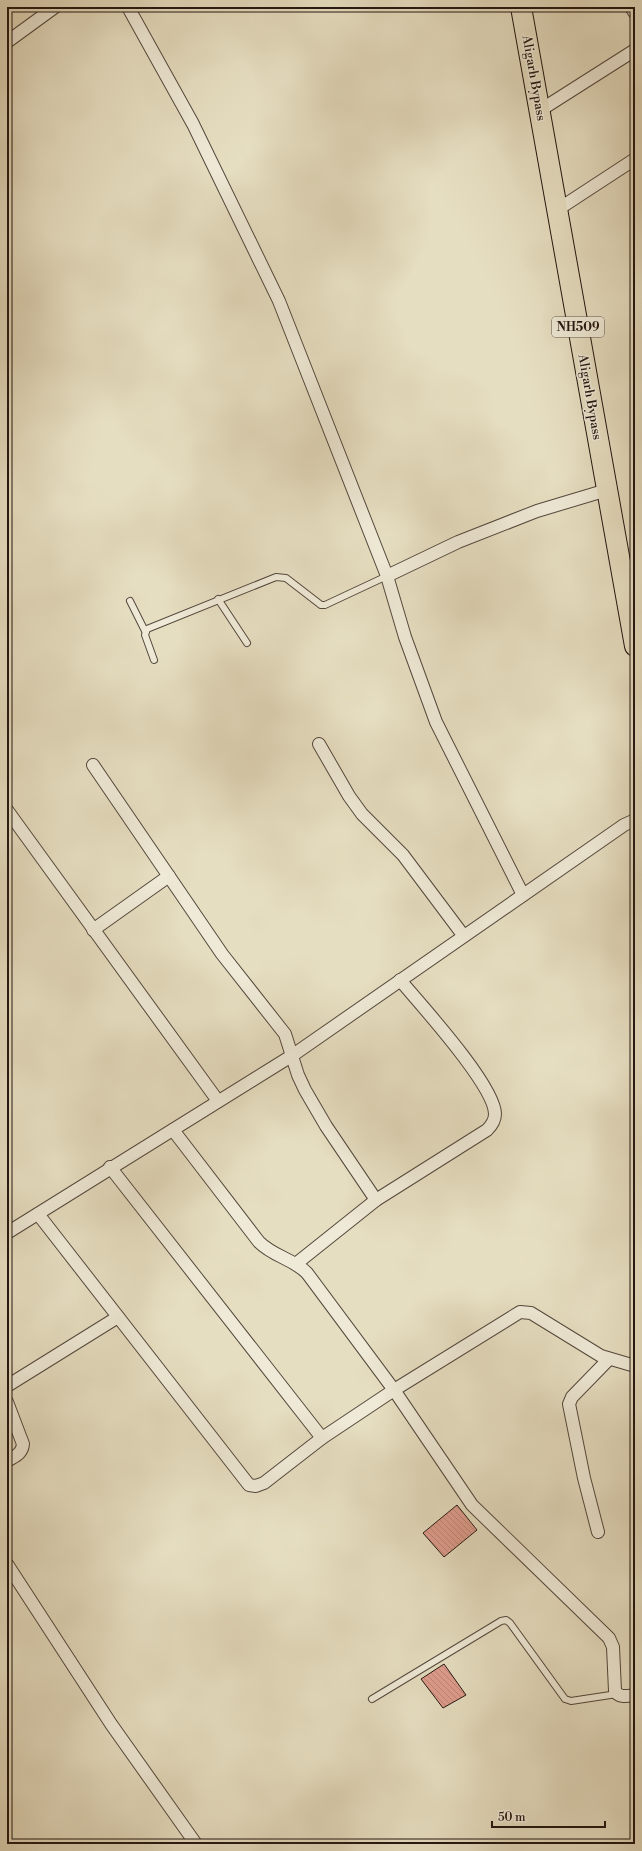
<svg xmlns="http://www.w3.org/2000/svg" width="642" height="1851" viewBox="0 0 642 1851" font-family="'Libre Bodoni',serif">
  <defs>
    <pattern id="building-back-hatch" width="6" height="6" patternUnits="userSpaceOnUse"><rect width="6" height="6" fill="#e09d8e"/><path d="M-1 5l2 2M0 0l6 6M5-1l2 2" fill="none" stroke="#c08679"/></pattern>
  </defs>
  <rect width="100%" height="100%" fill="#e6dec1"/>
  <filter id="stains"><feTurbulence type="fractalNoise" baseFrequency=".005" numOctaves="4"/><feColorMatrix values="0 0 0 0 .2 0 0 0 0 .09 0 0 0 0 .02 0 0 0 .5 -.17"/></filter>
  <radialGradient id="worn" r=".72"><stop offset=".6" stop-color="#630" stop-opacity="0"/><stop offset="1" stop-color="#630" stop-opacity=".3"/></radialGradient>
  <g fill="url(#building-back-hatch)" stroke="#231611">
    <path d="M 457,1505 L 477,1530 L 444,1557 L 423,1533 Z"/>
    <path d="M 444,1664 L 466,1695 L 443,1708 L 421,1679 Z"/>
  </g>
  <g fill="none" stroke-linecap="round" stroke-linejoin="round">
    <defs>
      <g id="service">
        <path d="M 218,599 L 247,643"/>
        <path d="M 130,601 L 145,631"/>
        <path d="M 154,660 L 145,635 L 147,629 L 276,577 L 286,578 L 321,605 L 325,605 L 387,576"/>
        <path d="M 372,1699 L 501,1621 L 506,1620 L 510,1623 L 565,1699 L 571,1701 L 617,1694"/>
      </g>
      <g id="minor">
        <path d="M 128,7 L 193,124 L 279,301 L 387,576 L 405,637 L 436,722 L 523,895"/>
        <path d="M 631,7 L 635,13"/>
        <path d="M 7,42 L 55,7"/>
        <path d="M 539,111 L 635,50"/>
        <path d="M 557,210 L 635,159"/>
        <path d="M 387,576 L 458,542 L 537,511 L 607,490"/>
        <path d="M 319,744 L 349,796 L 362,814 L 403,855 L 463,935"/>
        <path d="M 93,765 L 222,954 L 285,1034 L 298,1075 L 305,1090 L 326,1126 L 376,1200"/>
        <path d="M 7,810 L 218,1101"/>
        <path d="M 93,930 L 169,876"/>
        <path d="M 173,1130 L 259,1242 C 274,1257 292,1258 307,1273 L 394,1390 L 472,1505 L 609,1638 L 613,1647 L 615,1691 C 619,1698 627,1696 635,1695"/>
        <path d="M 110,1167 L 322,1438"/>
        <path d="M 38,1214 L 249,1485 L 256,1486 L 264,1483 L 322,1438 L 394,1390 L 520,1312 L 531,1313 L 601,1356 L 635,1366"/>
        <path d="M 7,1233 L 293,1055 L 624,825 L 635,820"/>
        <path d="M 297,1263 L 376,1200 L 487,1130 C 491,1126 495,1121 495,1114 C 495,1086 421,1005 400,980"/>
        <path d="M 7,1386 L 118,1317"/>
        <path d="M 7,1402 L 23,1444 C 22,1454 15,1456 7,1461"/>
        <path d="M 598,1532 L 584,1478 L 569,1404 L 572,1397 L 609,1359"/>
        <path d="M 7,1564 L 111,1724 L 196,1844"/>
      </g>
      <path id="trunk" d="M 521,7 L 635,646"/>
    </defs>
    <use href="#service" stroke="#54483d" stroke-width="8"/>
    <use href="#minor" stroke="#54483d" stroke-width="14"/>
    <use href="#trunk" stroke="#231611" stroke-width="22"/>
    <use href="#service" stroke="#efead7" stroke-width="6"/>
    <use href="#minor" stroke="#efead7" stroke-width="12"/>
    <use href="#trunk" stroke="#e6dec1" stroke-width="20"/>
  </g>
  <g text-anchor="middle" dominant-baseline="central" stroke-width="3" stroke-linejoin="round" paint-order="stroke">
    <rect fill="#efead7" stroke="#60564c" stroke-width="1" x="552" y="317" width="52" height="20" rx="3"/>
    <g font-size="12" font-weight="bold" fill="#231611">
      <text x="578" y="327">NH509</text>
    </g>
    <g font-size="13" fill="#231611" stroke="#efead7">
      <text transform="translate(534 78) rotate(80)">Aligarh Bypass</text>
      <text transform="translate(590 397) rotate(80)">Aligarh Bypass</text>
    </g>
  </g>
  <rect width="642" height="1851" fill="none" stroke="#e6dec1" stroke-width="24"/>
  <rect x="8" y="8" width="626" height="1835" fill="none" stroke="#231611" stroke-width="2"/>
  <rect x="12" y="12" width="618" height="1827" fill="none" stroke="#231611"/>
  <path d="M492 1821v6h113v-6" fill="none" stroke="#231611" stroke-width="2"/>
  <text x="498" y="1821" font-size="12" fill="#231611" stroke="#efead7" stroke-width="3" paint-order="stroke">50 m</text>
  <rect width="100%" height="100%" filter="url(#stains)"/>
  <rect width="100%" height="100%" fill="url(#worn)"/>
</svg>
